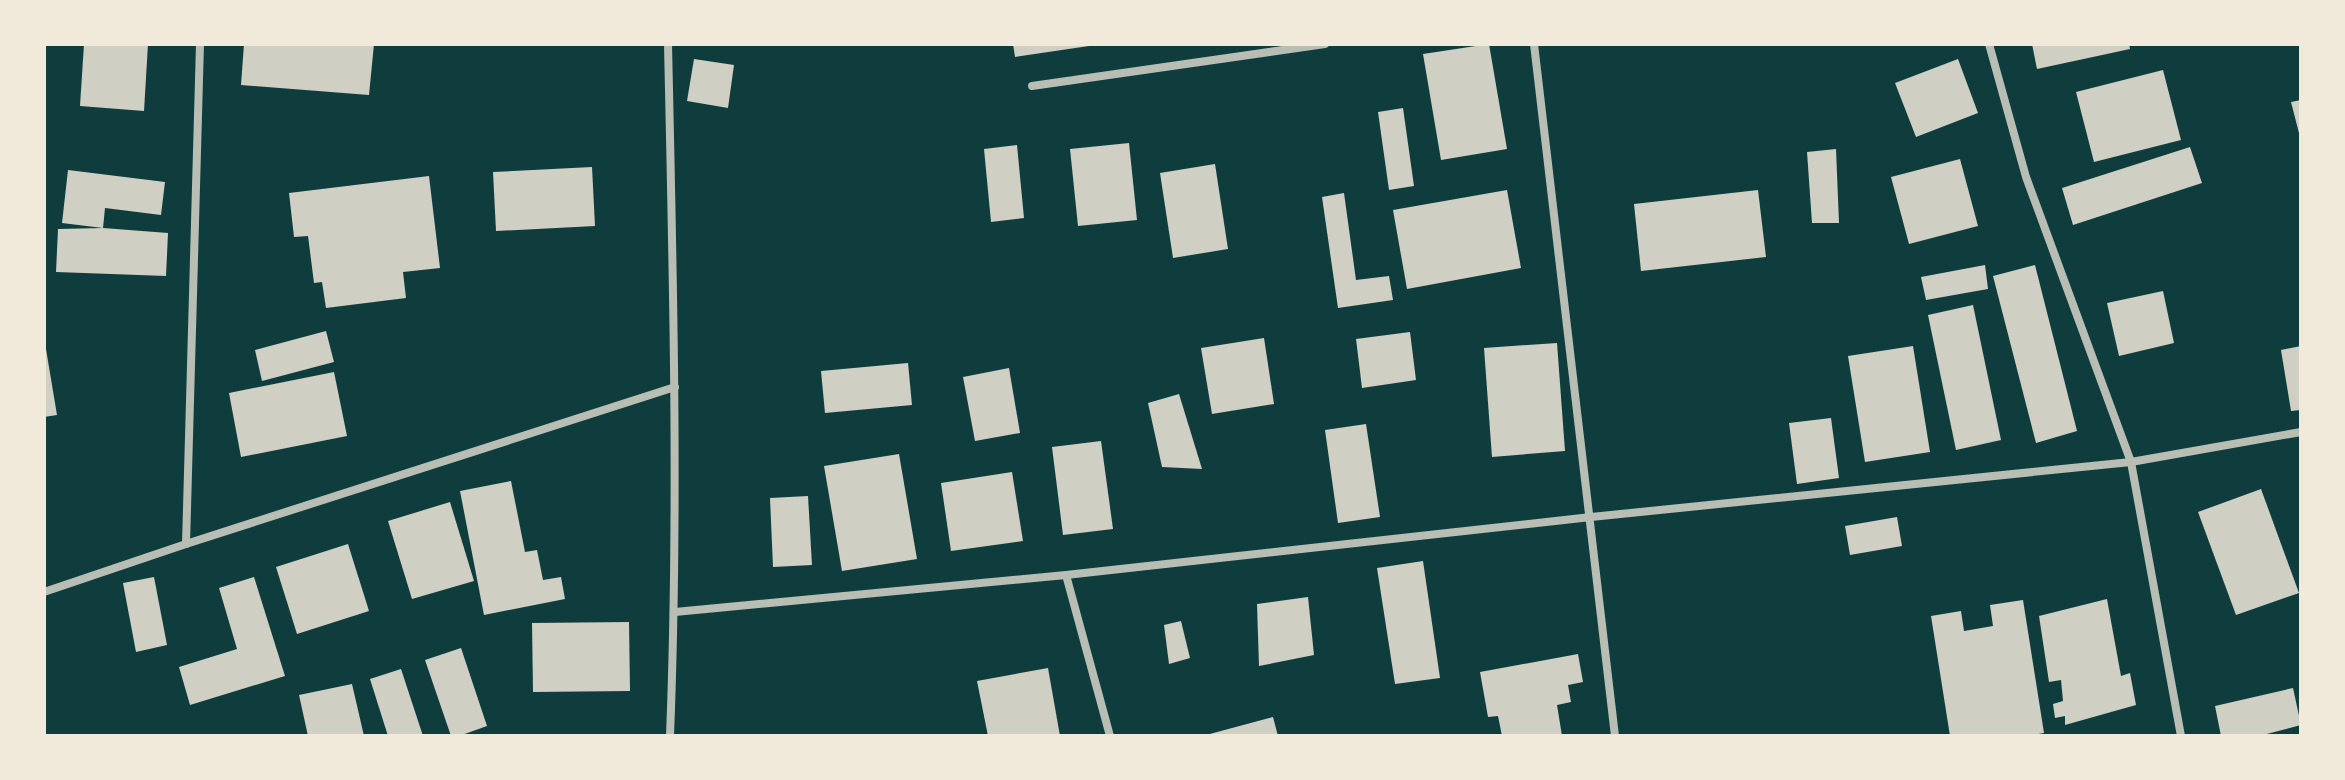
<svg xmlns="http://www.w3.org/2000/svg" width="2345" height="780" viewBox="0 0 2345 780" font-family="'Work Sans',sans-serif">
  <rect width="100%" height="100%" fill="#0f3d3e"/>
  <g fill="#cfcfc3">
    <path d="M 84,44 L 148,44 L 144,111 L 80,106 Z"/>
    <path d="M 244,44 L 374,44 L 369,95 L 241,85 Z"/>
    <path d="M 1013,44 L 1089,44 L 1089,46 L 1015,57 Z"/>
    <path d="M 1489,44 L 1507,149 L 1441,160 L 1423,54 Z"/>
    <path d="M 2032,44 L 2129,44 L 2130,49 L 2037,69 Z"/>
    <path d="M 694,59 L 734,65 L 728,108 L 687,101 Z"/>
    <path d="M 1958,59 L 1978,113 L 1916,137 L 1895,83 Z"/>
    <path d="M 2163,70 L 2181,140 L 2094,162 L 2076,92 Z"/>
    <path d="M 2301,100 L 2301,137 L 2300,137 L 2291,102 Z"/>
    <path d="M 1403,108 L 1414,186 L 1389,190 L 1378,112 Z"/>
    <path d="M 1129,143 L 1137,220 L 1078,226 L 1070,149 Z"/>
    <path d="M 1017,145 L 1024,218 L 991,222 L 984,149 Z"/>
    <path d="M 2190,147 L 2202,183 L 2073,225 L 2062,188 Z"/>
    <path d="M 1836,149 L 1839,223 L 1812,223 L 1807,152 Z"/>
    <path d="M 1960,159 L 1978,226 L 1909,244 L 1891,177 Z"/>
    <path d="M 1215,164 L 1228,249 L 1173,258 L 1160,173 Z"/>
    <path d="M 592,167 L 595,226 L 496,231 L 493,172 Z"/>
    <path d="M 68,170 L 165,182 L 161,215 L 105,208 L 103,228 L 62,223 Z"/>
    <path d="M 429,176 L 440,268 L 403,272 L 406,298 L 326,308 L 322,282 L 314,283 L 308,236 L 294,237 L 289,193 Z"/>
    <path d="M 1507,190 L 1521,268 L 1407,289 L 1393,210 Z"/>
    <path d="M 1758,190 L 1766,257 L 1641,271 L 1634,204 Z"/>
    <path d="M 1344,193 L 1356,280 L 1389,276 L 1393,300 L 1338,308 L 1322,197 Z"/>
    <path d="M 103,228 L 168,233 L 166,276 L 56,272 L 58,229 Z"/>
    <path d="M 1985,265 L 1988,289 L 1926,300 L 1921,277 Z"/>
    <path d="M 2035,265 L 2077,431 L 2036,443 L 1993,276 Z"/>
    <path d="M 2163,291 L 2174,343 L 2119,356 L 2107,303 Z"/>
    <path d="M 1973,305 L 2001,440 L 1956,450 L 1928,315 Z"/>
    <path d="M 326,331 L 334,362 L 262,381 L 255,350 Z"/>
    <path d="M 1410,332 L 1416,380 L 1362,388 L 1356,339 Z"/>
    <path d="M 1264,338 L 1274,404 L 1212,414 L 1201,348 Z"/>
    <path d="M 1557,343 L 1565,451 L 1492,457 L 1484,348 Z"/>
    <path d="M 1913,346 L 1930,452 L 1865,462 L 1848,356 Z"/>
    <path d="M 2301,346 L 2301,410 L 2291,411 L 2281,350 Z"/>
    <path d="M 46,349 L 57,415 L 44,417 L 44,350 Z"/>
    <path d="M 908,363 L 912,405 L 825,413 L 821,371 Z"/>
    <path d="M 1009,368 L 1020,433 L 975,441 L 963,377 Z"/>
    <path d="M 334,372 L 347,436 L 241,457 L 229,393 Z"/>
    <path d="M 1179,394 L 1202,469 L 1162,467 L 1148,403 Z"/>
    <path d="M 1831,418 L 1839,478 L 1797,484 L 1789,423 Z"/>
    <path d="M 1366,424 L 1380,517 L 1338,523 L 1325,430 Z"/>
    <path d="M 1101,441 L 1113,529 L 1063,535 L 1052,447 Z"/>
    <path d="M 899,454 L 917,559 L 842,571 L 824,466 Z"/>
    <path d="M 1012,472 L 1023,541 L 951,551 L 941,483 Z"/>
    <path d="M 511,481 L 525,552 L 537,550 L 543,580 L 561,577 L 565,599 L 484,615 L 460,491 Z"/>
    <path d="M 2261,489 L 2299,593 L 2236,615 L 2198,512 Z"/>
    <path d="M 808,496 L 812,565 L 773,567 L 770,498 Z"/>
    <path d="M 450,502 L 474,581 L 412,599 L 388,521 Z"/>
    <path d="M 1897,517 L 1902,546 L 1850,555 L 1845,526 Z"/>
    <path d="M 348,544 L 369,611 L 297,634 L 276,567 Z"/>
    <path d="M 1423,561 L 1440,678 L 1395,684 L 1377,568 Z"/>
    <path d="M 154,577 L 167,645 L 136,652 L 123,583 Z"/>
    <path d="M 254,577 L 285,676 L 190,705 L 179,667 L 237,649 L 219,588 Z"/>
    <path d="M 1308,597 L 1314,655 L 1259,666 L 1257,604 Z"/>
    <path d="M 2107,599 L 2121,676 L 2130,673 L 2136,705 L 2065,725 L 2065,716 L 2055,718 L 2053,704 L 2063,701 L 2061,680 L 2049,682 L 2039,616 Z"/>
    <path d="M 2023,600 L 2044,733 L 2026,736 L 1950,736 L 1931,616 L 1961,611 L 1964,631 L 1993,626 L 1990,605 Z"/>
    <path d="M 1181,621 L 1190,658 L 1169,664 L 1164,625 Z"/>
    <path d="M 629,622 L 630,691 L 533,692 L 532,623 Z"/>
    <path d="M 461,648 L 487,726 L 459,736 L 451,736 L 425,660 Z"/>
    <path d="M 1578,654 L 1583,682 L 1568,685 L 1571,702 L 1557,705 L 1562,736 L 1502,736 L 1498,716 L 1488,717 L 1480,672 Z"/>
    <path d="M 1048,668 L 1060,736 L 988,736 L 977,681 Z"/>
    <path d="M 401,669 L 423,736 L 388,736 L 370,679 Z"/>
    <path d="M 352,684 L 364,736 L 308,736 L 299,695 Z"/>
    <path d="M 2293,688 L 2301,725 L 2259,736 L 2221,736 L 2215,706 Z"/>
    <path d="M 1273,717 L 1278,736 L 1206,736 L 1206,735 Z"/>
  </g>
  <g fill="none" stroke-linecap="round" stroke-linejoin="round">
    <g stroke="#b8beb3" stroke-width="8">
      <path d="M 668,44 C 673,275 679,505 670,736"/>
      <path d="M 1534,44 L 1615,736"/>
      <path d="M 1989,44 L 2026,177 L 2131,462 L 2181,736"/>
      <path d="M 1032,86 L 1325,44"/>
      <path d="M 186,544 L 200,44"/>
      <path d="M 1066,575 L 1110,736"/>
      <path d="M 44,592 L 186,544 L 675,387"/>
      <path d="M 675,612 L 1066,575 L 1591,517 L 2131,462 L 2301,432"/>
    </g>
  </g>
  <rect width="2345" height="780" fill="none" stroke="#f1e9da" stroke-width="92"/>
</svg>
